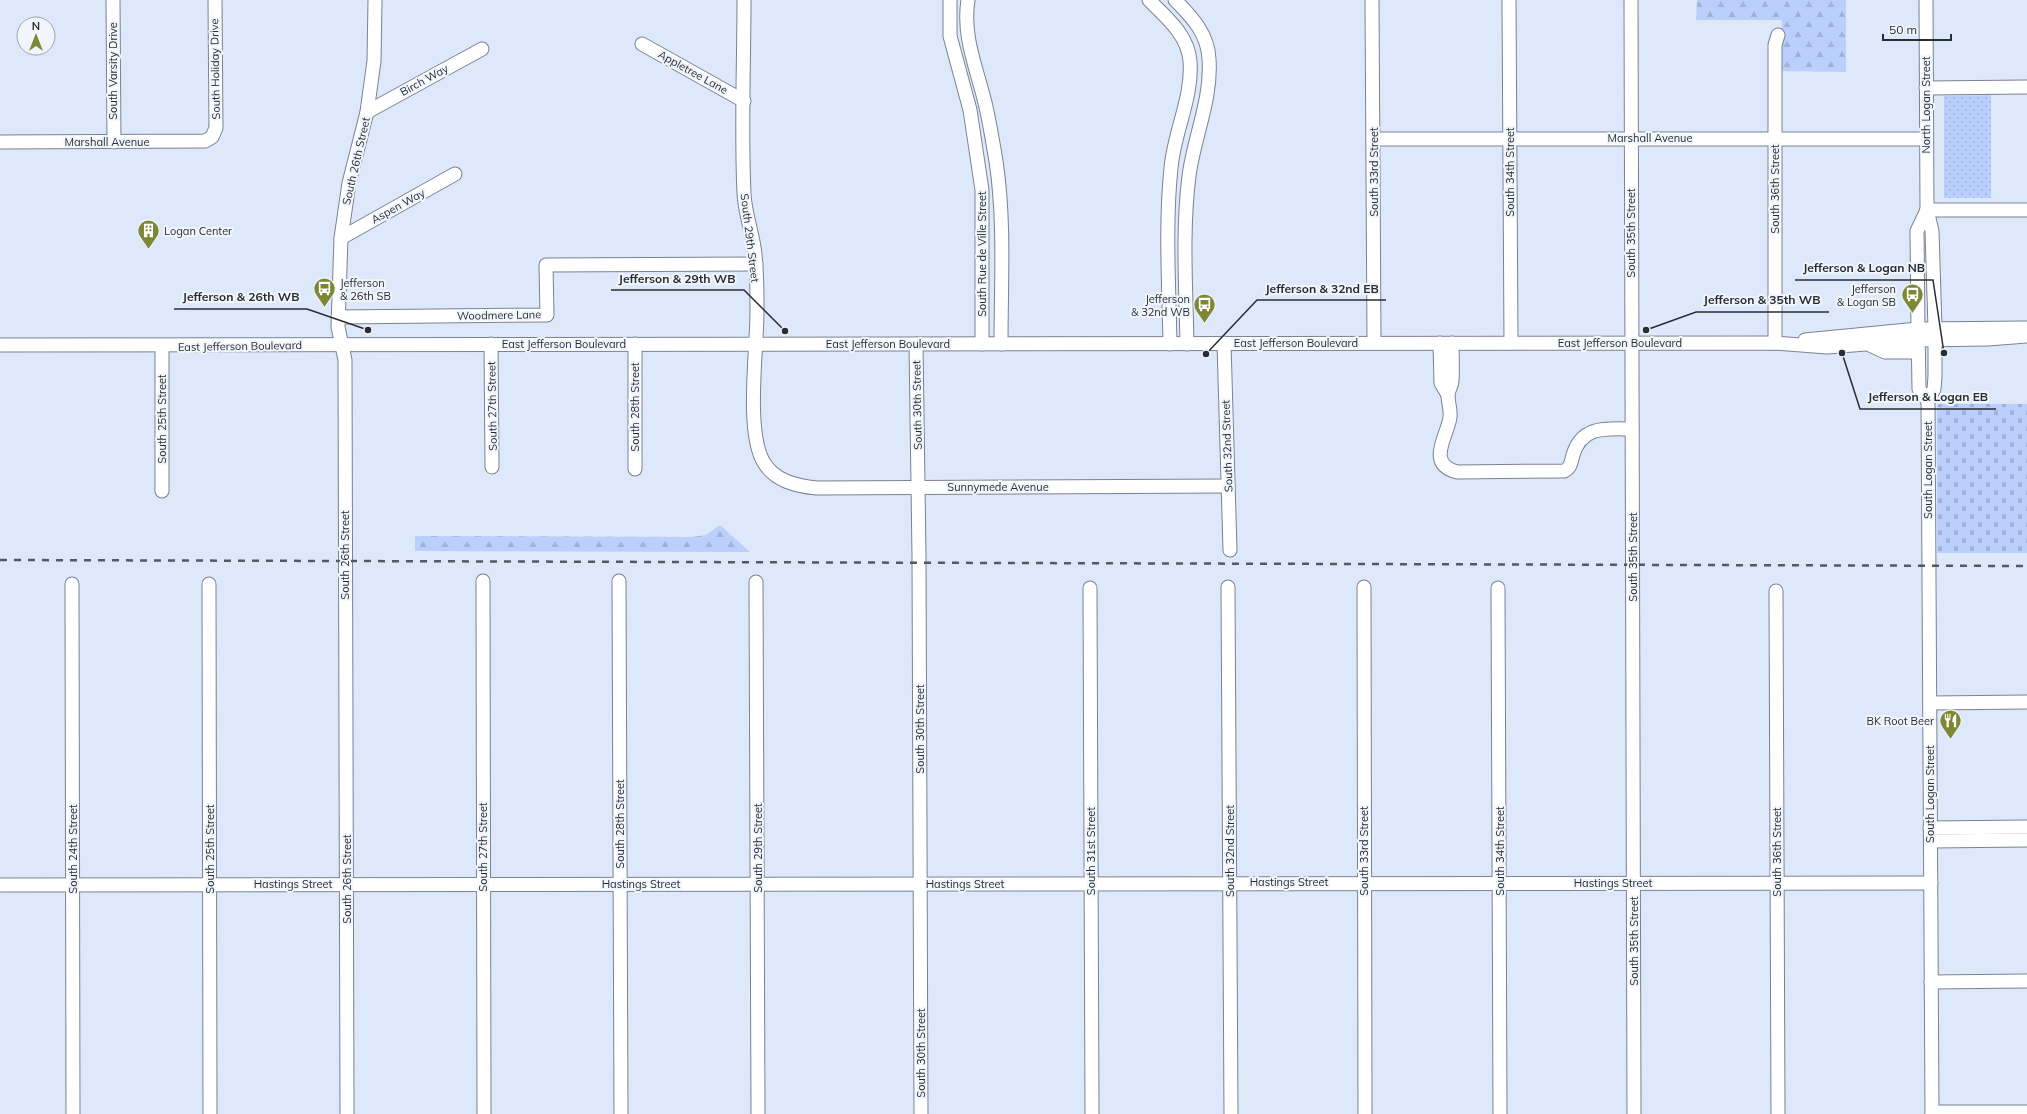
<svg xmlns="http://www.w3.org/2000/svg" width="2027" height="1114" viewBox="0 0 2027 1114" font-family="Mulish,sans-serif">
  <defs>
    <pattern id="grass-dots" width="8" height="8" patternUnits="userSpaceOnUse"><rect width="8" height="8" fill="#bacffb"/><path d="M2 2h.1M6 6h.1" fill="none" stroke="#a0b2d8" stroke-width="1.8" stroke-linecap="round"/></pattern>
    <pattern id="forest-firs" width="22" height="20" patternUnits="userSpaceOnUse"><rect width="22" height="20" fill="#bacffb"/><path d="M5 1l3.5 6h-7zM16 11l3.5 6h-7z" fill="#a0b2d8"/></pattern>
    <pattern id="cemetery-stones" width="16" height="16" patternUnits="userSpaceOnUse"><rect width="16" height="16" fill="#bacffb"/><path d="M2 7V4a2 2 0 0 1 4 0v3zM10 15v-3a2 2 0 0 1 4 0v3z" fill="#a0b2d8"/></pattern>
  </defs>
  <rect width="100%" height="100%" fill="#dee8fb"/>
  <path fill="url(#grass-dots)" d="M 1991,95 L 1991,198 L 1944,198 L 1944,96 Z"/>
  <g fill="url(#forest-firs)">
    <path d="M 1697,0 L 1846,0 L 1846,72 L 1781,71 L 1782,20 L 1696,20 Z"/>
    <path d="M 720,525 L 750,552 L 415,551 L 415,536 L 692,537 L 706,535 Z"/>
  </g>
  <path fill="url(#cemetery-stones)" d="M 1939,404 L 2027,404 L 2027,553 L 1937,553 L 1937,406 Z"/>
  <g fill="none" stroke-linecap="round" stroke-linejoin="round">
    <defs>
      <g id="minor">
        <path d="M 113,0 L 114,142"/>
        <path d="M 744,0 C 744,64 741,129 744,194 C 745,212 751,229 754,247 C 757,266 757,286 757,305 C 758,344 745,428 763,461 C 774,481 796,486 817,488 L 1228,486"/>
        <path d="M 950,0 L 950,36 L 970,110 L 982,190 L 982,344"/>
        <path d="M 968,0 C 962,38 978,71 986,107 C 990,125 993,143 996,161 C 1005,221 1001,283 1001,344"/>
        <path d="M 1149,0 C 1166,17 1188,35 1190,61 C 1193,97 1174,132 1171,168 C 1165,226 1169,285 1170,344"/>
        <path d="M 1175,0 C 1192,17 1208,34 1209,59 C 1212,99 1194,137 1189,176 C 1182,231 1186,288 1187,344"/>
        <path d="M 1372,0 L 1374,343"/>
        <path d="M 1509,0 L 1511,343"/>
        <path d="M 1631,0 L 1634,1114"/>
        <path d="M 1926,0 L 1927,210 L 1932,231 L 1935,329 L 1935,376 L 1934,389 L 1928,401 L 1932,1114"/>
        <path d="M 642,44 L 744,101"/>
        <path d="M 1926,88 L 2027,87"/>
        <path d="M 367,112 L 482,49"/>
        <path d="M 1373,139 L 1926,139"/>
        <path d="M 0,142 L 205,141 L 212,137 L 216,128 L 215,0"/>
        <path d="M 1927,210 L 1917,231 L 1918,329 L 1919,389 L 1928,401"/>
        <path d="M 1927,210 L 2027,210"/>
        <path d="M 341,238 L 455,174"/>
        <path d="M 338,317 L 547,315 L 546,265 L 756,264"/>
        <path d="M 1805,340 L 1918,329 L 2027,328"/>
        <path d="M 1224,343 L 1230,550"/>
        <path d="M 1440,343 L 1441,383 L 1448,395"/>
        <path d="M 1452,343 C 1452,356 1453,369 1452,381 C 1452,386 1448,390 1448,395 C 1448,403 1451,410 1450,417 C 1448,435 1425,464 1457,472 L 1564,471 C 1571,468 1571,462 1573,455 C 1582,425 1606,429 1632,429"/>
        <path d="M 1775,343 L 1775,45 L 1778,35"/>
        <path d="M 491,344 L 492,467"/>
        <path d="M 635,344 L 635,469"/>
        <path d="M 916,344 L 919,556 L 921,1114"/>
        <path d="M 0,345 L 1775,343 L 1827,347 L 1918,340 L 1988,339 L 2027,336"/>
        <path d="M 1870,345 L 1885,352 L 1918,352"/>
        <path d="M 162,346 L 162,491"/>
        <path d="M 483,581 L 484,1114"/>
        <path d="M 619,581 L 621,1114"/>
        <path d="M 756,582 L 758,1114"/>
        <path d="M 72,584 L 73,1114"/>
        <path d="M 209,584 L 210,1114"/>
        <path d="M 1228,587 L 1231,1114"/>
        <path d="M 1364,587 L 1365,1114"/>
        <path d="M 1090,588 L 1092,1114"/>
        <path d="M 1498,588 L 1500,1114"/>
        <path d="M 1776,591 L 1778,1114"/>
        <path d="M 1930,703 L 2027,702"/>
        <path d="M 1930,828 L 2027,827"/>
        <path d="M 1931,841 L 2027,840"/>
        <path d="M 0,885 L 1931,883"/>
        <path d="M 1931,982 L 2027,981"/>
        <path d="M 1932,1112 L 2027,1112"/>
        <path d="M 347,1114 L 345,360 L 338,327 L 341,238 L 349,183 L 367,112 L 374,61 L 375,0"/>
      </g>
    </defs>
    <use href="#minor" stroke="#7a8293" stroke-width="15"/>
    <use href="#minor" stroke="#fff" stroke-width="13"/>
    <path stroke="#545862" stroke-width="2.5" stroke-dasharray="7 7" stroke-linecap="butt" d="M 0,560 L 2027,566"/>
  </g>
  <defs>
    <symbol id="building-pin" viewBox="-11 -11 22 30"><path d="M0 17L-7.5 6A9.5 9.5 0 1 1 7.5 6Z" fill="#7d8734" stroke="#f1f5fc"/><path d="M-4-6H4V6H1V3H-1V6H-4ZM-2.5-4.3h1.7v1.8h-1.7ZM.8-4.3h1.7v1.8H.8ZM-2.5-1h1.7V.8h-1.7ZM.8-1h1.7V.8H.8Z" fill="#fff"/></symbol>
    <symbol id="bus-pin" viewBox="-11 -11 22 30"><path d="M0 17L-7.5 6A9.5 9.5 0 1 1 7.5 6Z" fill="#7d8734" stroke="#f1f5fc"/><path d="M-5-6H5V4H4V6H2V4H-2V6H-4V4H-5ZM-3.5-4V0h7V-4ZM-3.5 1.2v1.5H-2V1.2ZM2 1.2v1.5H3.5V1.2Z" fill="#fff"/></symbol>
    <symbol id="restaurant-pin" viewBox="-11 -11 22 30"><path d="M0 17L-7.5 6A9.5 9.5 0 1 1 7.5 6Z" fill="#7d8734" stroke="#f1f5fc"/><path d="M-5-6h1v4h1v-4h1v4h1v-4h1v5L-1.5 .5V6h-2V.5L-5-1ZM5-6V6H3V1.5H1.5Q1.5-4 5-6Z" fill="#fff"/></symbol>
  </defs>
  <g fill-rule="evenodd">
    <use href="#building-pin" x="136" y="218" width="25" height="34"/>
    <use href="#bus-pin" x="312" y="276" width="25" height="34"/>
    <use href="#bus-pin" x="1900" y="282" width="25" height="34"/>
    <use href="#bus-pin" x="1192" y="292" width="25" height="34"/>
    <use href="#restaurant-pin" x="1938" y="708" width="25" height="34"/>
  </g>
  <g text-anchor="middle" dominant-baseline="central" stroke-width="4" stroke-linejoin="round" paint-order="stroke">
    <g font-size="11" fill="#292c33" stroke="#f1f5fc">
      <text transform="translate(215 69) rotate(-91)">South Holiday Drive</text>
      <text transform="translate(113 71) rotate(-90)">South Varsity Drive</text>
      <text transform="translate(693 72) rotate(29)">Appletree Lane</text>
      <text transform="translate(424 80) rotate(-29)">Birch Way</text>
      <text transform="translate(1926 105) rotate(-90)">North Logan Street</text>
      <text x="1650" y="138">Marshall Avenue</text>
      <text x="107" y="142">Marshall Avenue</text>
      <text transform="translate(356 161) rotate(-77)">South 26th Street</text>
      <text transform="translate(1374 172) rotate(-90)">South 33rd Street</text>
      <text transform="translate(1510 172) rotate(-90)">South 34th Street</text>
      <text transform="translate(1775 189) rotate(-90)">South 36th Street</text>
      <text transform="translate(398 206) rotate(-29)">Aspen Way</text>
      <text transform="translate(1631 233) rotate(-90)">South 35th Street</text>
      <text transform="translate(750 238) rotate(83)">South 29th Street</text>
      <text transform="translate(982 254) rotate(-90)">South Rue de Ville Street</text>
      <text transform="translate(499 315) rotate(-1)">Woodmere Lane</text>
      <text x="1296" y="343">East Jefferson Boulevard</text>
      <text x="1620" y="343">East Jefferson Boulevard</text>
      <text x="564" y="344">East Jefferson Boulevard</text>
      <text x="888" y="344">East Jefferson Boulevard</text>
      <text transform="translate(240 346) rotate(-1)">East Jefferson Boulevard</text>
      <text transform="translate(917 405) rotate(-91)">South 30th Street</text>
      <text transform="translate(492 406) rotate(-91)">South 27th Street</text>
      <text transform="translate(635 407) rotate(-90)">South 28th Street</text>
      <text transform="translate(162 419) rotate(-90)">South 25th Street</text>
      <text transform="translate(1227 446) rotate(-92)">South 32nd Street</text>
      <text transform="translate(1928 470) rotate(-90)">South Logan Street</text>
      <text x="998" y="487">Sunnymede Avenue</text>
      <text transform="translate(345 555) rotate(-90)">South 26th Street</text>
      <text transform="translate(1633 557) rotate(-90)">South 35th Street</text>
      <text transform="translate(920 729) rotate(-90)">South 30th Street</text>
      <text transform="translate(1930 794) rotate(-90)">South Logan Street</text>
      <text transform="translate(620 824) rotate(-90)">South 28th Street</text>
      <text transform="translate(483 847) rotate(-90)">South 27th Street</text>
      <text transform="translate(758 848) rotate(-90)">South 29th Street</text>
      <text transform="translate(73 849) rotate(-90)">South 24th Street</text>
      <text transform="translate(210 849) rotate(-90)">South 25th Street</text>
      <text transform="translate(1091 851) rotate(-90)">South 31st Street</text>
      <text transform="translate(1230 851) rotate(-90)">South 32nd Street</text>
      <text transform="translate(1364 851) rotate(-90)">South 33rd Street</text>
      <text transform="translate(1500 851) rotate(-90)">South 34th Street</text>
      <text transform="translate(1777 852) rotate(-90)">South 36th Street</text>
      <text transform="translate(347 879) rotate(-90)">South 26th Street</text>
      <text x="1289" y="882">Hastings Street</text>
      <text x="1613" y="883">Hastings Street</text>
      <text x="293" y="884">Hastings Street</text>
      <text x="641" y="884">Hastings Street</text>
      <text x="965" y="884">Hastings Street</text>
      <text transform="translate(1634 941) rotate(-90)">South 35th Street</text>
      <text transform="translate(921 1053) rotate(-90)">South 30th Street</text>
    </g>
    <g font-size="11" fill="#292c33" stroke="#f1f5fc" text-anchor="end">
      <text x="164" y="231" text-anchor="start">Logan Center</text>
      <text x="340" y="283" text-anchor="start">Jefferson<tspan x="340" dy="13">&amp; 26th SB</tspan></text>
      <text x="1896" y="289">Jefferson<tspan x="1896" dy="13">&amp; Logan SB</tspan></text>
      <text x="1190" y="299">Jefferson<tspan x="1190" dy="13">&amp; 32nd WB</tspan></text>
      <text x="1934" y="721">BK Root Beer</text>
    </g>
  </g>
  <path fill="none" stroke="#292c33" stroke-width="1.5" d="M1944 353L1933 280H1795M785 331L744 290H611M1206 354L1257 300H1386M368 330L307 309H174M1646 330L1696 312H1829M1842 353L1860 409H1996"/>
  <g fill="#292c33" stroke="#f1f5fc" stroke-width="1.5">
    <circle cx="1944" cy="353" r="4"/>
    <circle cx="785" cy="331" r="4"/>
    <circle cx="1206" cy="354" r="4"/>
    <circle cx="368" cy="330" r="4"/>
    <circle cx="1646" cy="330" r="4"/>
    <circle cx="1842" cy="353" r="4"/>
  </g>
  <g font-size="12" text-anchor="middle" font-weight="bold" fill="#292c33" stroke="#f1f5fc" stroke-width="4" stroke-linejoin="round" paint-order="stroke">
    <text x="1864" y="272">Jefferson &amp; Logan NB</text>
    <text x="677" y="283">Jefferson &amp; 29th WB</text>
    <text x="1322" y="293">Jefferson &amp; 32nd EB</text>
    <text x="241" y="301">Jefferson &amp; 26th WB</text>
    <text x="1762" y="304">Jefferson &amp; 35th WB</text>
    <text x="1928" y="401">Jefferson &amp; Logan EB</text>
  </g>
  <g transform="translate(36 36)"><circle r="19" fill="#f1f5fc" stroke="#a1a5ac"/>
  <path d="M0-3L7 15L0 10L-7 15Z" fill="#7d8734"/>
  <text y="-6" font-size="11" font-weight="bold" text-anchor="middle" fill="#292c33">N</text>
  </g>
  <path d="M1883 34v6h68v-6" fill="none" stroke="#292c33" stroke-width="2"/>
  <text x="1889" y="34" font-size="12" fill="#292c33" stroke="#f1f5fc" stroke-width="3" paint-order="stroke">50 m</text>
</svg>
